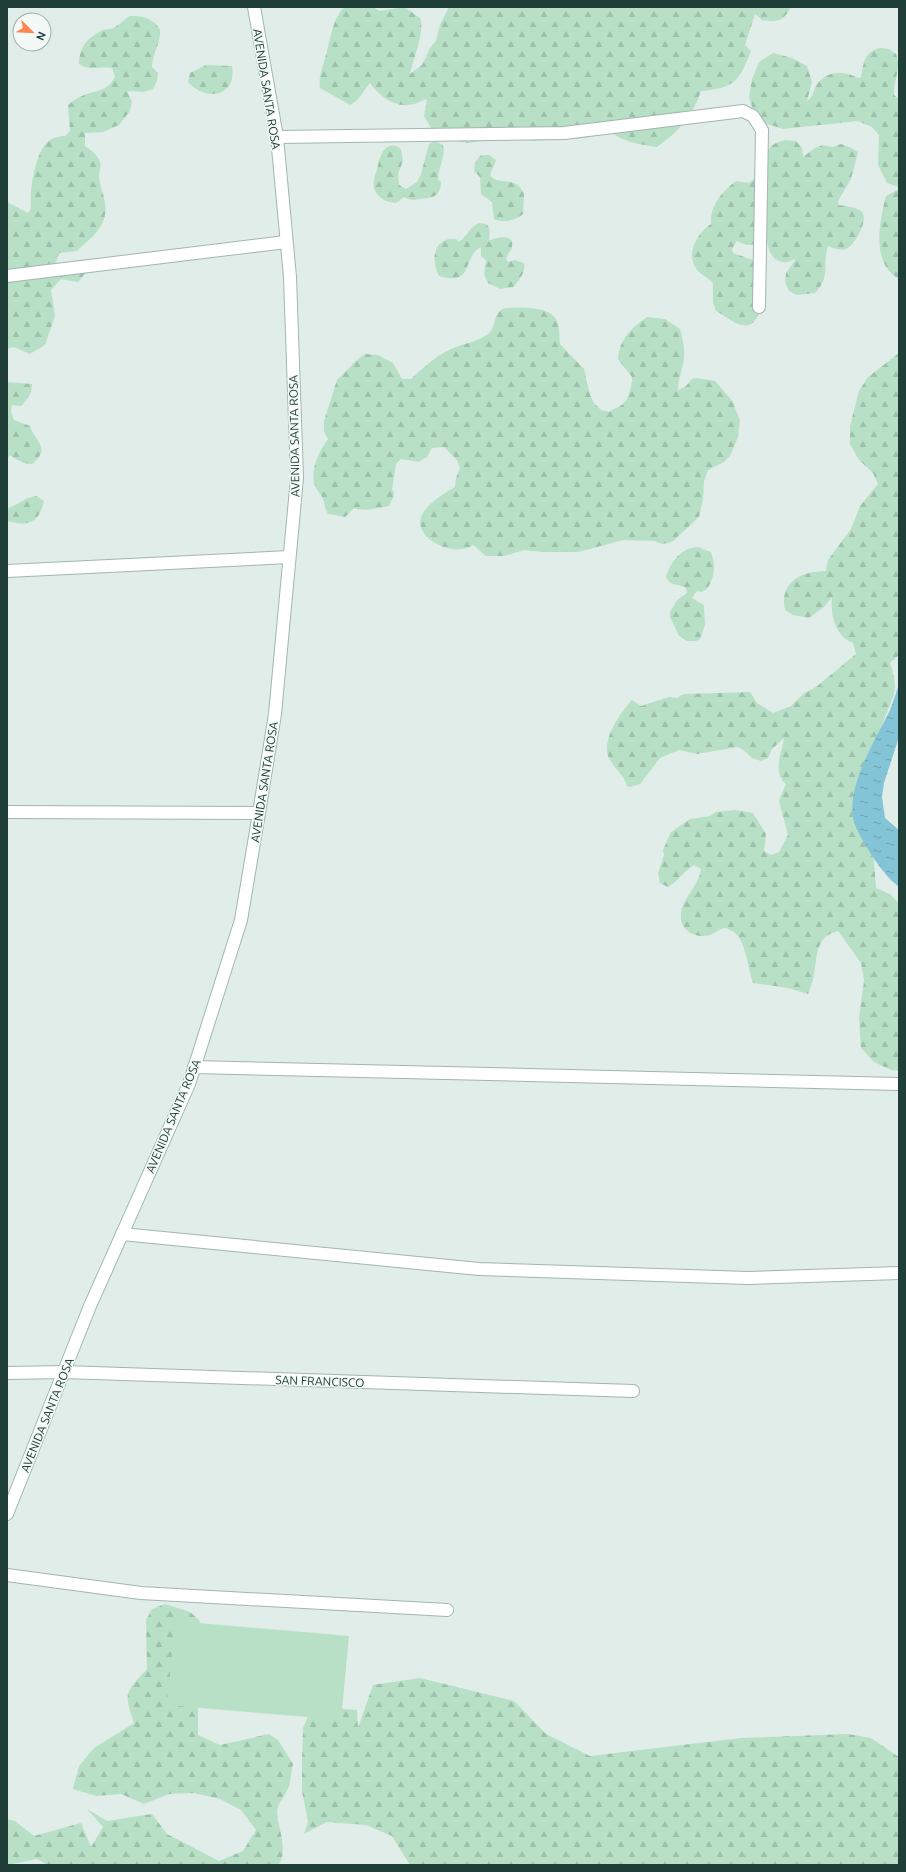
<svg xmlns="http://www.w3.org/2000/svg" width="906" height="1872" viewBox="0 0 906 1872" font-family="Ubuntu,sans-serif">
  <defs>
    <pattern id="forest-firs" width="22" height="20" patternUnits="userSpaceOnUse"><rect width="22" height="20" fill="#b8e0c6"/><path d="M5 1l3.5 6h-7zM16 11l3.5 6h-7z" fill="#9ec1ab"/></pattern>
    <pattern id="water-ripples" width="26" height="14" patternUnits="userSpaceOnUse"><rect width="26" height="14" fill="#84c4d7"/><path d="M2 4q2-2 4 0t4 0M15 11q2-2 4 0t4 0" fill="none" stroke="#6ca1af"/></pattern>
  </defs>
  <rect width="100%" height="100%" fill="#e1ede8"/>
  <g fill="url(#forest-firs)">
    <path d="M 344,7 L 373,7 L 379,11 L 405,7 L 421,19 C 423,38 414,56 410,74 L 422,65 L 430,48 L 436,41 L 440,25 L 448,9 L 447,7 L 791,7 C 784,21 777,23 762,20 L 755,14 L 745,45 L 751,51 C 739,81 735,88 701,91 C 693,116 678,132 657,147 C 636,144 624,142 607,130 L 586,138 L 532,141 L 516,136 L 468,143 L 451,140 L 434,133 L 424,116 L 427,99 C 421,101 414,105 408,105 C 394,107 377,94 370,83 C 363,91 360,100 350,105 L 320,88 C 318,74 324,64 327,51 C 331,36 333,19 344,7 Z"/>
    <path d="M 130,16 C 143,16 154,18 160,30 C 161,43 152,54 152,67 L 158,73 L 157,81 L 153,89 L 144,92 L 127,91 L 132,102 L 130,111 L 119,125 L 103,132 L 85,133 L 85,146 C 90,149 95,153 98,158 C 103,165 99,169 99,176 C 100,193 111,204 102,224 C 96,236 85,242 77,251 L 59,253 L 55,265 L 89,269 L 78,282 L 61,279 L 51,290 L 55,316 L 45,345 L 30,354 L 14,347 L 7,349 L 7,200 L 9,203 L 28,213 L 31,208 C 29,193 35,149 50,140 C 54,137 60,137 65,136 L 70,131 L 68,105 C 73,101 77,98 82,96 C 97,89 106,93 115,77 L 112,68 C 98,66 93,72 79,64 C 79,47 88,37 103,30 C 107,29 112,29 115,27 C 121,24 124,19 130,16 Z"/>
    <path d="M 880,48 L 889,49 L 896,54 C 902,68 893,81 894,95 L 899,99 L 899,187 L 887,183 L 878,165 L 879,135 L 872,127 L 858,121 L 783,129 L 767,124 L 754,113 L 749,97 L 752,79 L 759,62 L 773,53 L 792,58 L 807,66 L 812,82 L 807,101 C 814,97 813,89 818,83 C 828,70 846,71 858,78 L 861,77 C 864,62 864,52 880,48 Z"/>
    <path d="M 206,65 L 232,66 C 237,97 206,102 188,82 L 190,73 Z"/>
    <path d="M 785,140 L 796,141 L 802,148 L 803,157 L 815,148 L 823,145 L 832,147 L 841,144 L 849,147 L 858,152 L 851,179 L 838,201 L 839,205 C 846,206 855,207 861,211 C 870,218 855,245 846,249 C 840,251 833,248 828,246 C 822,265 831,277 815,293 L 797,295 L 789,291 L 785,282 L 786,273 L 796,259 C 794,259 790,262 787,262 C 773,264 767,249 767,238 C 756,245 749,248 737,241 L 732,249 L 733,253 L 753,260 L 757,268 C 752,277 751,287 757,297 C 758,300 761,302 761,305 C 762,312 759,314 756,319 C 745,335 728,317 716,311 L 713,303 L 713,284 C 710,278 702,276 697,270 C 685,254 697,233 711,224 C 710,205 722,192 736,181 L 749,183 C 769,170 756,146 785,140 Z"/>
    <path d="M 435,141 L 443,145 C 446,157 438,168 438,180 L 441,181 C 441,197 432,198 420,199 C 413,200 411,201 404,197 L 396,203 C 390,202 383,201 379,196 C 377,195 374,190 374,188 C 373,182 375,175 377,170 C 379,158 385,137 401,149 L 403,161 L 398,174 L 399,185 L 406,189 L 417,182 L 421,174 L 429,144 Z"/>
    <path d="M 481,155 L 489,155 L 496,160 L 490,175 C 496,184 509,179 518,185 C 520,187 522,191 524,193 L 523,214 C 515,221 504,223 494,219 L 492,202 L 481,194 L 480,177 L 474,171 L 475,162 Z"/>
    <path d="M 899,189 L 899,279 C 871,263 879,223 886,196 Z"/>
    <path d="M 479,223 C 493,223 489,233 489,241 C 495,237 515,233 512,247 C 511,252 507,254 506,259 L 508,262 L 515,260 L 524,263 C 526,272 519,281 513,287 L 500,289 L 488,283 L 484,274 L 486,260 L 481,256 L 481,247 C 462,256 475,287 439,276 C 430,259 434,237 456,239 L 459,242 C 467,236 470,227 479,223 Z"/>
    <path d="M 506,308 C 520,308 550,305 557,321 C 560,328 559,336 560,344 L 584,369 L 590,395 L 594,403 L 601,410 L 609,412 C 614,408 618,408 623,404 C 629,398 632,385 632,377 L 618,359 C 619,340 632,327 647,317 L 665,319 L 680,329 C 683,341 686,352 683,364 C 681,374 678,380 678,390 L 686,386 L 692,379 L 696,378 L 715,381 L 734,403 L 735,408 L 740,420 L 738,437 L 730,456 L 724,462 L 708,470 L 704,481 L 703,499 L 699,517 L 672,542 L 662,544 L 654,541 L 624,540 L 578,552 L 542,552 L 524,550 L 504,556 L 486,556 L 473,545 C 454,559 405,536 425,510 C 433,500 445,493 455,487 L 456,478 L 460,468 L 457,460 L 444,447 L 432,448 L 427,457 L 419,462 L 401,459 L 396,464 L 392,489 L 394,493 L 393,498 L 389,506 C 377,508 366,512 354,508 L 345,517 L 328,514 C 323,506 325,502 322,497 C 319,492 316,489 314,483 C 311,468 319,451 328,439 L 324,431 L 324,421 L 337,380 L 358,359 L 365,354 L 378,355 L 393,363 L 402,379 L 411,379 C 424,367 439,353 456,347 C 467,343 478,341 488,334 C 497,328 492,311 506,308 Z"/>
    <path d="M 899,353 L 899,655 L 890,663 C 893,671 895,679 895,688 C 894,699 885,714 882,727 L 873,848 L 876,888 L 890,894 L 899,903 L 899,1071 L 891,1070 L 874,1062 L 861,1048 L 859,1018 L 864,981 L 861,963 L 838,931 C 813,937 818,960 813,979 C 812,984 810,989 808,994 L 788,988 L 753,983 C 748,969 746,941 734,932 C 732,931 728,929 726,928 C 720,928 717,932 712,934 C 699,940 680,932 681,916 C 681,898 699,887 701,869 L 694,865 C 684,871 678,881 668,887 L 660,883 L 658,873 L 664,855 L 663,850 L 671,832 L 690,819 L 710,816 L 716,812 L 735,810 L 753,813 L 766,834 L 764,851 L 771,855 L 779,852 L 788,835 L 779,801 L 786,784 C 772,773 782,752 784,738 L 772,749 L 768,758 L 761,761 L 752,758 L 746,752 L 738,747 L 697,754 L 679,750 L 660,758 L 640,784 L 630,787 L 627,786 C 624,775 615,769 610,760 C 599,743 620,713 632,700 L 641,706 L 669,697 L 677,698 L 684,694 L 750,692 L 757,703 L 773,713 L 791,706 L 803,694 L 816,687 L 856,654 L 853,643 C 835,637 830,613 832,597 L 825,606 L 809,618 L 793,615 L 785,610 C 779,582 801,571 826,571 L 828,560 L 851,529 L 860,506 L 878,484 L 873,473 L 859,460 L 850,444 L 850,426 L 859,391 L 868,377 Z"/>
    <path d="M 7,382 L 32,384 C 32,394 28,399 21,406 L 12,405 L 11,412 L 14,420 L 30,426 C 35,442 52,448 32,464 L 23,463 L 9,455 L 7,462 Z"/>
    <path d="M 36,496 L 44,501 C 39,523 28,527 7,521 L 7,509 L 28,498 Z"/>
    <path d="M 698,547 L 711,552 C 716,567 715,576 707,589 L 702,592 L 697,591 L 692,598 L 704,605 L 705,625 L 700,639 L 696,641 L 687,641 L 679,636 L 670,617 L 670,612 L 677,600 L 687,593 L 686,588 C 678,583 671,587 666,577 C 671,561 681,548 698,547 Z"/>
    <path d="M 165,1604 L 190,1612 L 199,1620 L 204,1631 L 208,1656 L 198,1708 L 198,1735 L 220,1745 L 269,1734 L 278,1740 L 293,1764 C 291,1771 291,1781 288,1788 C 285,1798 277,1802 277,1813 C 278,1827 289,1853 278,1865 L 48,1865 L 37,1859 L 7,1865 L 7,1819 L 15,1821 L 34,1836 L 81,1823 L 91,1847 L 103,1827 L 87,1809 L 107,1821 L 152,1814 L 167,1834 L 219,1861 L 243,1851 L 256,1830 L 241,1810 L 220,1799 L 194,1793 L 169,1794 L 144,1804 L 121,1794 L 96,1796 L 73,1789 L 79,1766 L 94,1748 L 134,1723 C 124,1692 124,1694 147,1669 L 146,1620 L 152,1609 Z"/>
    <path d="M 420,1678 L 514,1701 L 546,1734 L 590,1756 L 741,1738 L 848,1734 L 871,1738 L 899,1757 L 899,1865 L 410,1865 L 392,1836 L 366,1825 L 327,1822 L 304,1834 L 308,1822 L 302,1791 L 302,1764 L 303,1728 L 309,1714 L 331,1704 L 344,1709 L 357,1710 L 358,1728 L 373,1685 Z"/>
  </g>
  <path fill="#b8e0c6" d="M 175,1621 L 349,1636 L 341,1720 L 167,1705 Z"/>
  <path fill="url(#water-ripples)" d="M 899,684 L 899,737 L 884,783 L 882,797 L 885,818 L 899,830 L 899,887 C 894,883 888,878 884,872 C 876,863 857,833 854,822 C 845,787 875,741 890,710 C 893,702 896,693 899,684 Z"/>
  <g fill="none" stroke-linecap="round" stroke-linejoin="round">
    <defs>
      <g id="service">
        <path d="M 7,276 L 286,242"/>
        <path d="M 7,1575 L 141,1593 L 447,1610"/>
      </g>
      <g id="minor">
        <path d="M 277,137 L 564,133 L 743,111 L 753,116 L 762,130 L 759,307"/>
        <path d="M 7,571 L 289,557"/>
        <path d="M 7,812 L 259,813"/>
        <path d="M 194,1067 L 899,1084"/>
        <path d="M 122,1234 L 479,1269 L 748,1278 L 899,1273"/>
        <path d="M 7,1373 L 64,1372 L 633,1391"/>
      </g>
      <path id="secondary" d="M 7,1514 L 90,1306 L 189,1084 L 241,920 L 259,813 L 275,714 L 297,478 L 290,277 L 277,137 L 254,7"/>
    </defs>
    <use href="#service" stroke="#a3b5b0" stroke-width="14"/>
    <use href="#minor" stroke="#a3b5b0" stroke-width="14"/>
    <use href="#secondary" stroke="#9eb9b2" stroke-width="14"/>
    <use href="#service" stroke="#fff" stroke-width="12"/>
    <use href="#minor" stroke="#fff" stroke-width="12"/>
    <use href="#secondary" stroke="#fff" stroke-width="12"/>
  </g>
  <g text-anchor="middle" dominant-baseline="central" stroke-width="3" stroke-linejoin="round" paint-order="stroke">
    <g font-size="12" fill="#203f39" stroke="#f2f9f6">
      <text transform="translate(267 89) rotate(81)">AVENIDA SANTA ROSA</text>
      <text transform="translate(294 436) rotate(-91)">AVENIDA SANTA ROSA</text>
      <text transform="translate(264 782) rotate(-81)">AVENIDA SANTA ROSA</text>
      <text transform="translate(173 1116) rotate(-67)">AVENIDA SANTA ROSA</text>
      <text transform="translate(320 1381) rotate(2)">SAN FRANCISCO</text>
      <text transform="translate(47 1415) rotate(-68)">AVENIDA SANTA ROSA</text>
    </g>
  </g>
  <rect width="906" height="1872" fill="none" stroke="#203f39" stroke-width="16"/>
  <g transform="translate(32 32) rotate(114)"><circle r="19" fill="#f2f9f6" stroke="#9eafaa"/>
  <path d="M0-3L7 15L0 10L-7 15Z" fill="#fd864e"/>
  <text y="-6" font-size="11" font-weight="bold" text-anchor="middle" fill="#203f39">N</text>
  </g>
</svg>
